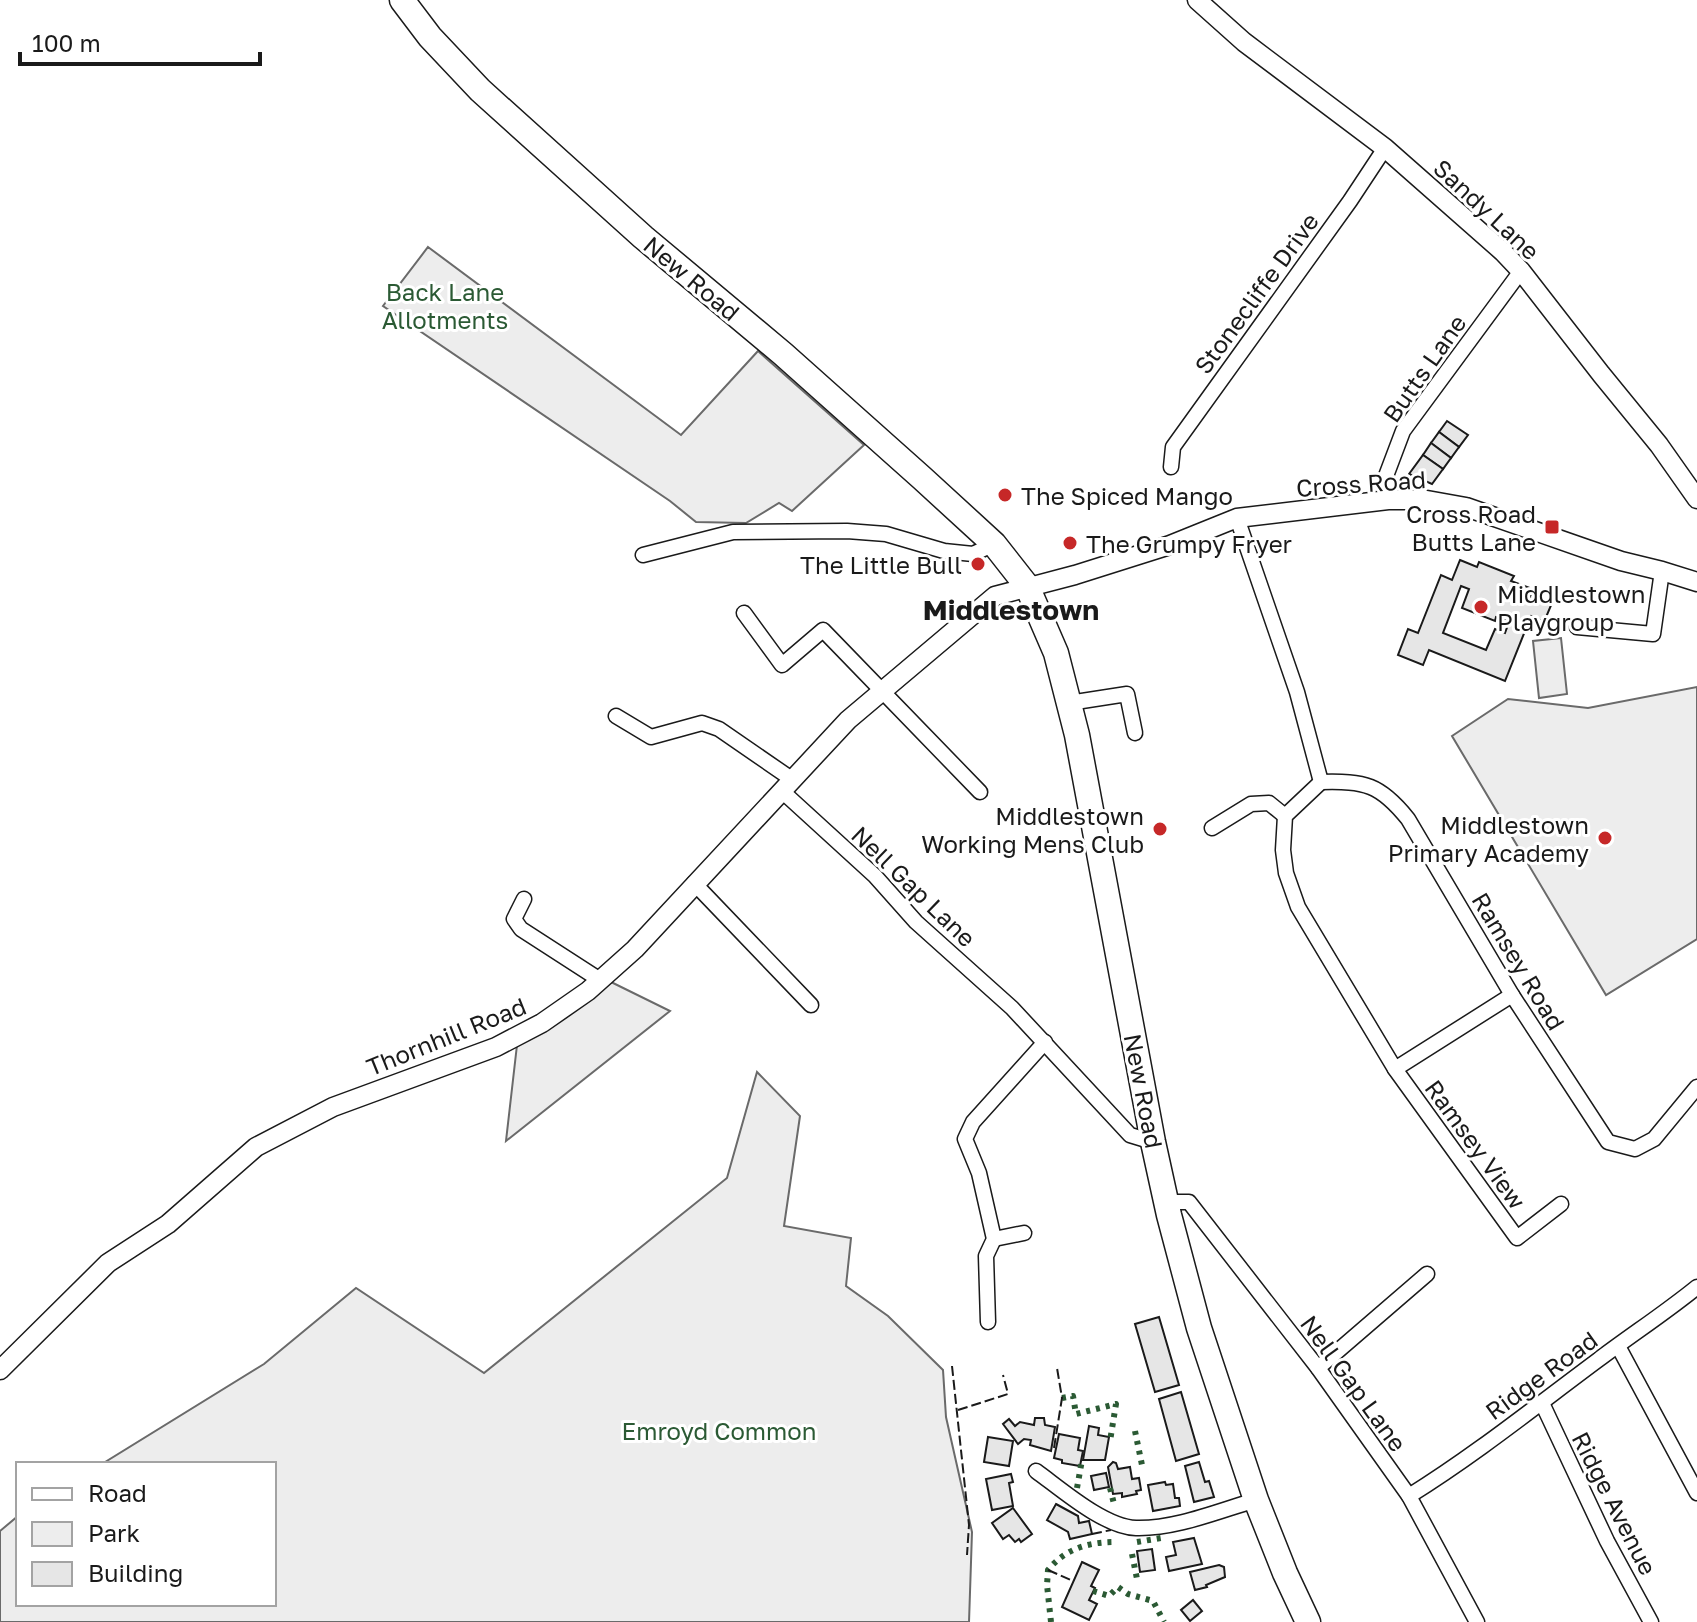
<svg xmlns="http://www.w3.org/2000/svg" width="1697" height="1622" viewBox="0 0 1697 1622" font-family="'Golos Text',sans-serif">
  <rect width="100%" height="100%" fill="#fff"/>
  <g fill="#ededed" stroke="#6a6a6a" stroke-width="2">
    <path d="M 428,247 L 681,435 L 758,351 L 864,445 L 792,511 L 779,503 L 746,523 L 696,522 L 670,501 L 383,306 Z"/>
    <path d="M 1561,638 L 1567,694 L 1539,698 L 1533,641 Z"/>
    <path d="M 1697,687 L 1697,939 L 1606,995 L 1452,736 L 1508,699 L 1588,708 Z"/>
    <path d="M 609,981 L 670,1011 L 506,1141 L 517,1045 Z"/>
    <path d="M 757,1072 L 800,1116 L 784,1226 L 851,1238 L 846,1286 L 888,1316 L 943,1370 L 946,1417 L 972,1532 L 969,1622 L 0,1622 L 0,1531 L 18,1516 L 18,1604 L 274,1604 L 274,1464 L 102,1464 L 264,1364 L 356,1288 L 484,1373 L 727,1178 Z"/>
  </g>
  <g fill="#e6e6e6" stroke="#1a1a1a" stroke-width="2" fill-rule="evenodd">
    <path d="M 1447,421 L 1468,435 L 1459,447 L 1439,432 Z"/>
    <path d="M 1439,432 L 1459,447 L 1451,458 L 1431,443 Z"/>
    <path d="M 1431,443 L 1451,458 L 1443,469 L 1423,455 Z"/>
    <path d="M 1423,455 L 1443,469 L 1432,484 L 1409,474 Z"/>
    <path d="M 1460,560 L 1477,567 L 1479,562 L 1514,576 L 1511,581 L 1530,588 L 1525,601 L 1528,602 L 1531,594 L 1552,603 L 1544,622 L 1531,616 L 1505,681 L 1429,650 L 1423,665 L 1398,655 L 1408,629 L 1418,633 L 1441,575 L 1452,580 ZM 1461,586 L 1469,589 L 1462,608 L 1495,621 L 1496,617 L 1509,622 L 1505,633 L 1495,629 L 1486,650 L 1443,633 Z"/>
    <path d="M 1159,1317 L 1179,1385 L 1155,1392 L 1135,1324 Z"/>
    <path d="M 1181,1392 L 1199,1454 L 1176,1461 L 1159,1399 Z"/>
    <path d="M 1035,1418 L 1044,1418 L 1045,1425 L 1055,1427 L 1051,1451 L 1030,1445 L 1031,1440 L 1024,1439 L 1018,1444 L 1003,1424 L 1009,1419 L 1015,1426 L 1020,1422 L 1034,1425 Z"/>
    <path d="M 1089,1426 L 1099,1428 L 1098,1435 L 1109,1437 L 1105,1460 L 1083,1460 Z"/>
    <path d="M 1059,1434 L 1080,1438 L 1078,1450 L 1083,1451 L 1080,1466 L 1062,1463 L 1062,1460 L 1054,1458 Z"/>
    <path d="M 988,1437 L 1013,1441 L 1009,1466 L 984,1462 Z"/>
    <path d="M 1113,1462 L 1116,1463 L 1118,1469 L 1130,1467 L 1132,1479 L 1139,1478 L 1141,1490 L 1136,1491 L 1137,1494 L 1122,1497 L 1122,1493 L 1113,1494 L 1108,1467 Z"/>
    <path d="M 1199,1462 L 1205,1482 L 1209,1481 L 1214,1497 L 1194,1502 L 1185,1466 Z"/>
    <path d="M 1106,1473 L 1109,1487 L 1094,1490 L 1091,1476 Z"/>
    <path d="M 1011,1474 L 1013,1482 L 1009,1483 L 1013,1506 L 992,1510 L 986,1479 Z"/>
    <path d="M 1165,1482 L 1166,1485 L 1173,1484 L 1175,1498 L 1179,1498 L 1180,1506 L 1153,1511 L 1148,1485 Z"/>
    <path d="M 1056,1504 L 1078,1516 L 1079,1523 L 1089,1521 L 1092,1534 L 1070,1539 L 1068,1532 L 1047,1520 Z"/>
    <path d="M 1013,1508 L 1032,1534 L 1021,1542 L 1019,1539 L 1015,1542 L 1009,1535 L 1003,1539 L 992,1523 Z"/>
    <path d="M 1194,1538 L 1202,1564 L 1169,1571 L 1166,1557 L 1176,1555 L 1173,1542 Z"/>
    <path d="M 1152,1549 L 1155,1570 L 1140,1572 L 1137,1551 Z"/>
    <path d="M 1082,1562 L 1099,1570 L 1091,1586 L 1095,1588 L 1089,1600 L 1097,1604 L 1089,1620 L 1062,1607 Z"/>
    <path d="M 1219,1565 L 1224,1567 L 1225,1577 L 1206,1585 L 1207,1587 L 1195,1590 L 1190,1572 Z"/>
    <path d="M 1193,1600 L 1202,1611 L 1190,1621 L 1181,1610 Z"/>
  </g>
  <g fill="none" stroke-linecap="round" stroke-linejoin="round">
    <defs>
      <g id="minor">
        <path d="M 1171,467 L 1173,447 L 1350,201 L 1385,148"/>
        <path d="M 1388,500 L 1386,476 L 1403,431 L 1521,271"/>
        <path d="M 1237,518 L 1297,692 L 1321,782 C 1365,781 1380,784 1408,819 L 1512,995 L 1608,1142 L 1635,1149 L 1654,1139 L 1697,1087"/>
        <path d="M 643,555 L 733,532 L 847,531 L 886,534 L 944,551 L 973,554 L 994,544"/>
        <path d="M 744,613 L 782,665 L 823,630 L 980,792"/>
        <path d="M 1577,627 L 1653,634 L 1662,571"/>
        <path d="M 1069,703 L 1127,694 L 1135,733"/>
        <path d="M 616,716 L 651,737 L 702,723 L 719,729 L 793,780"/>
        <path d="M 1321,782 L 1285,816 L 1283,850 L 1286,873 L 1298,907 L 1395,1069 L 1512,995"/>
        <path d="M 783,792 L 875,876 L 916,922 L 1012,1008 L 1130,1135 L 1153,1142"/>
        <path d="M 1212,828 L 1251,804 L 1269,803 L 1285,816"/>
        <path d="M 694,883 L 811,1005"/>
        <path d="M 524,899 L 514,919 L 521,929 L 600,980"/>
        <path d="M 1395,1069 L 1517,1238 L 1561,1204"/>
        <path d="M 1166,1202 L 1189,1202 L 1318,1368 L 1409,1496 L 1477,1622"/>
        <path d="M 994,1239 L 1024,1233"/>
        <path d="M 988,1322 L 986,1256 L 994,1239 L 979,1173 L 965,1139 L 973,1122 L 1045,1042"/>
        <path d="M 1618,1346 L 1697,1493"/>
        <path d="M 1318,1368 L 1427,1274"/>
        <path d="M 1542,1403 L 1607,1541 L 1651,1622"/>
        <path d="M 1036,1471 C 1061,1489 1104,1527 1136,1528 C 1176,1529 1218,1511 1256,1500"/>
        <path d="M 1409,1496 C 1475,1455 1536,1406 1598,1360 C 1631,1335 1665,1313 1697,1287"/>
      </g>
      <g id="tertiary">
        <path d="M 1197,0 L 1244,42 L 1385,148 L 1503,252 L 1521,271 L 1601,374 L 1659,445 L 1697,499"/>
        <path d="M 0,1370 L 108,1263 L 168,1224 L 256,1147 L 333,1107 L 496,1047 L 542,1023 L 588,991 L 635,949 L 848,720 L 995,596 L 1075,575 L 1170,545 L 1237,518 L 1388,500 L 1427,500 L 1466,507 L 1621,561 L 1662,571 L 1697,582"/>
      </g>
      <path id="trunk" d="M 402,0 L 430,37 L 480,90 L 643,237 L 783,354 L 922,478 L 994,544 L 1027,586 L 1056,653 L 1077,735 L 1153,1142 L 1169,1215 L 1199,1328 L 1256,1500 L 1285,1573 L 1308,1622"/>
    </defs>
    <use href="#minor" stroke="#1a1a1a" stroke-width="17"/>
    <use href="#tertiary" stroke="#1a1a1a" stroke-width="21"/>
    <use href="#trunk" stroke="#1a1a1a" stroke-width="27"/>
    <use href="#minor" stroke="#fff" stroke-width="14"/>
    <use href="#tertiary" stroke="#fff" stroke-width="18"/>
    <use href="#trunk" stroke="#fff" stroke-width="24"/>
    <g stroke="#2b5a34" stroke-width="6" stroke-dasharray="4 6" stroke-linecap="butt">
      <path d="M 1062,1398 L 1073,1396 L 1076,1414 L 1116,1404 L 1110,1441"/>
      <path d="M 1135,1431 L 1142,1465"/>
      <path d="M 1077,1488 L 1082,1460"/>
      <path d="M 1110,1488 L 1114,1504"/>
      <path d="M 1137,1542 L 1161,1538"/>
      <path d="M 1132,1554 L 1137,1579"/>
      <path d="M 1093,1591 L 1109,1596 L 1118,1587 L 1128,1594 L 1153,1601 L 1164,1622"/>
      <path d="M 1051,1622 L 1047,1585 L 1048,1570 C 1065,1549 1088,1542 1115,1542"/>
    </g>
    <g stroke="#1a1a1a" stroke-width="2" stroke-dasharray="10 4" stroke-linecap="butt">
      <path d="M 952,1366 L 969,1525 L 967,1555"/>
      <path d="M 958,1410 L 1008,1394 L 1003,1375"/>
      <path d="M 1054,1448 L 1062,1398 L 1057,1368"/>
      <path d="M 1092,1534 L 1111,1530"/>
      <path d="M 1048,1570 L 1073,1581"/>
    </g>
  </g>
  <g fill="#c62828" stroke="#fff" stroke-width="3">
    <circle cx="1005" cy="495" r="8"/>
    <rect x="1544" y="519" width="16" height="16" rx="4"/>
    <circle cx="1070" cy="543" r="8"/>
    <circle cx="978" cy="564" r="8"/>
    <circle cx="1481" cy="607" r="8"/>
    <circle cx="1160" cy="829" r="8"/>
    <circle cx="1605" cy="838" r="8"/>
  </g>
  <g text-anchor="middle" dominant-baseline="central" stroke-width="6" stroke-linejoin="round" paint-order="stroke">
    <g font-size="24" fill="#1a1a1a" stroke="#fff">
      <text transform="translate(1487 209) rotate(43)">Sandy Lane</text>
      <text transform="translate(692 278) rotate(40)">New Road</text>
      <text transform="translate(1256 293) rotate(-54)">Stonecliffe Drive</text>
      <text transform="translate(1424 368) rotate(-55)">Butts Lane</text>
      <text transform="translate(1361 483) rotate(-4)">Cross Road</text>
      <text transform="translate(914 886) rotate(44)">Nell Gap Lane</text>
      <text transform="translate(1519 961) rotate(59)">Ramsey Road</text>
      <text transform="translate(446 1036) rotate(-22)">Thornhill Road</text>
      <text transform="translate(1144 1091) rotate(79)">New Road</text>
      <text transform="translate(1476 1144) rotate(54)">Ramsey View</text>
      <text transform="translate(1541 1375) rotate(-36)">Ridge Road</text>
      <text transform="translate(1354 1383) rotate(54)">Nell Gap Lane</text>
      <text transform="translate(1615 1503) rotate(63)">Ridge Avenue</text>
    </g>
    <g font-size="24" fill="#2b5a34" stroke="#fff">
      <text x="445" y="291">Back Lane<tspan x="445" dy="28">Allotments</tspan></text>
      <text x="719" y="1430">Emroyd Common</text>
    </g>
    <g font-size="24" fill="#1a1a1a" stroke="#fff" text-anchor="end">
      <text x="1021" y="495" text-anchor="start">The Spiced Mango</text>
      <text x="1536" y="513">Cross Road<tspan x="1536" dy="28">Butts Lane</tspan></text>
      <text x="1086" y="543" text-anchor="start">The Grumpy Fryer</text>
      <text x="962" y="564">The Little Bull</text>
      <text x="1497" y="593" text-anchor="start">Middlestown<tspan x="1497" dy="28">Playgroup</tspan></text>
      <text x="1144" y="815">Middlestown<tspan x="1144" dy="28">Working Mens Club</tspan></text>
      <text x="1589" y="824">Middlestown<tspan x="1589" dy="28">Primary Academy</tspan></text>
    </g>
    <g font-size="28" font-weight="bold" fill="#1a1a1a" stroke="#fff">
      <text x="1011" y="609">Middlestown</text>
    </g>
  </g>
  <rect x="16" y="1462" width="260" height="144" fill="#ffffff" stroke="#a3a3a3" stroke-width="2"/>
  <rect x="32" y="1488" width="40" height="12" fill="#ffffff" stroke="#a3a3a3" stroke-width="2"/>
  <text x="88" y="1502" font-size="24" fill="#1a1a1a">Road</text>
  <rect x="32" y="1522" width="40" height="24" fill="#ededed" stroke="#a3a3a3" stroke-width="2"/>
  <text x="88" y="1542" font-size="24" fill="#1a1a1a">Park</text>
  <rect x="32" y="1562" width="40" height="24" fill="#e6e6e6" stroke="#a3a3a3" stroke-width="2"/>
  <text x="88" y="1582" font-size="24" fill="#1a1a1a">Building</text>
  <path d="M20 52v12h240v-12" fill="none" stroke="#1a1a1a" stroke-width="4"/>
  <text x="32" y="52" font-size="24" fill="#1a1a1a" stroke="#ffffff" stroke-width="6" paint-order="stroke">100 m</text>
</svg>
